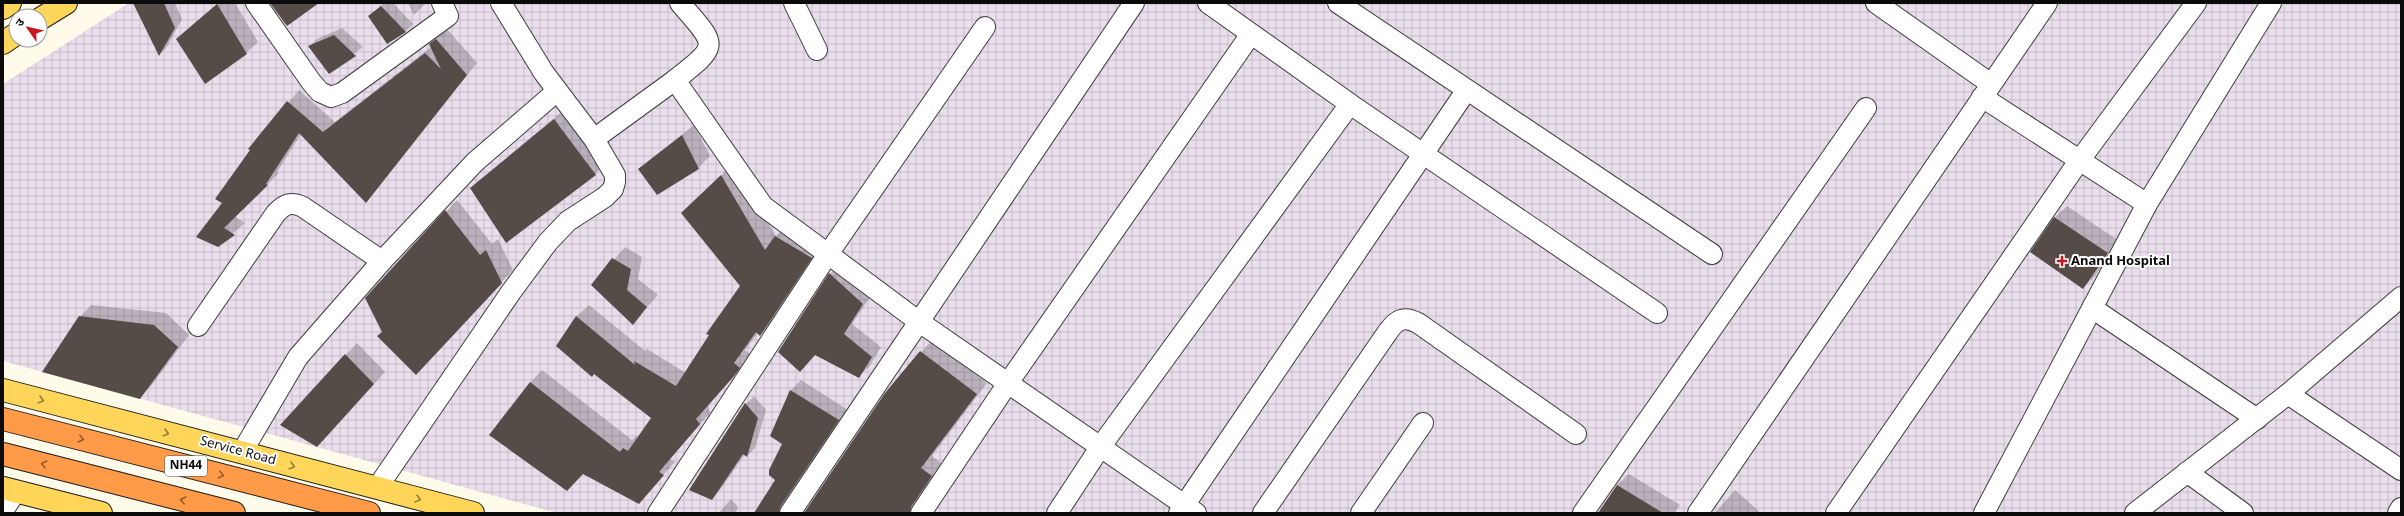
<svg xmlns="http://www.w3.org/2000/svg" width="2404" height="516" viewBox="0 0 2404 516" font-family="Georgia,'Noto Sans Devanagari',serif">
  <defs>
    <pattern id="industrial-grid" width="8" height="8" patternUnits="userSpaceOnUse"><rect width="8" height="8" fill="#eadeec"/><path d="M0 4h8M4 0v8" fill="none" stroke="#c7bdc9"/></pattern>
  </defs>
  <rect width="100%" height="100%" fill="#fffbea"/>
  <path fill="url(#industrial-grid)" d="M 129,3 L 2401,3 L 2401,513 L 557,513 L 3,361 L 3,84 Z"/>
  <g fill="#0003">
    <path d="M 134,3 L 175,3 L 182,19 L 167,47 L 159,55 Z"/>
    <path d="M 218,3 L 235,3 L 258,42 L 246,53 L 177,39 Z"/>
    <path d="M 384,3 L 393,3 L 413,24 L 405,32 L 370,16 Z"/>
    <path d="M 408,3 L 426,3 L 414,15 Z"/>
    <path d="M 342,28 L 363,47 L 329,72 L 309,47 L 317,39 Z"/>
    <path d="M 447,29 L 477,63 L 366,202 L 301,134 L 277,172 L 279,173 L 234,216 L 245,223 L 218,246 L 223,203 L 251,150 L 250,149 L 299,90 L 335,122 L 431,47 L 430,44 Z"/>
    <path d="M 566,108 L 606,163 L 595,174 L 471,188 Z"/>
    <path d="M 694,125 L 710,156 L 698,168 L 639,169 Z"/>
    <path d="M 733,164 L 776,236 L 788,224 L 823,245 L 772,322 L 760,335 L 758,333 L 745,350 L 751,355 L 746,362 L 708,406 L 710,413 L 670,459 L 675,462 L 639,502 L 530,383 L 542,370 L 632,440 L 636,436 L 639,438 L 652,418 L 576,317 L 589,305 L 645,351 L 647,349 L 686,373 L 741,285 L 695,201 Z"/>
    <path d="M 457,200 L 492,244 L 498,239 L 513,270 L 416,374 L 366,298 Z"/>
    <path d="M 2067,206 L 2119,241 L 2095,276 L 2083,288 L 2031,252 L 2055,217 Z"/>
    <path d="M 625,247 L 642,257 L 638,279 L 658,295 L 633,323 L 592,285 Z"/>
    <path d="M 839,264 L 872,294 L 852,324 L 881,347 L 869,367 L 859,376 L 815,354 L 830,274 Z"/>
    <path d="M 91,305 L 166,313 L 189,335 L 151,386 L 139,397 L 80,317 Z"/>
    <path d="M 932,340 L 987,383 L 932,456 L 942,464 L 914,513 L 795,513 L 805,512 L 885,394 Z"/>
    <path d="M 357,343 L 385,372 L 329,434 L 317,446 L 281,425 Z"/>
    <path d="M 801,380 L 848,410 L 791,513 L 756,513 L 776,479 L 783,443 L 771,435 L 791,390 Z"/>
    <path d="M 754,396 L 766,410 L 755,448 L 747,456 L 745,454 L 720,490 L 712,498 L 690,489 L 746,404 Z"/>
    <path d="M 1629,474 L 1680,505 L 1674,513 L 1600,513 L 1617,485 Z"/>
    <path d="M 1735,490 L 1761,513 L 1715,513 Z"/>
    <path d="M 731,499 L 738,507 L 736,513 L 719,513 Z"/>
  </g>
  <g fill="#554c47">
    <path d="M 133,3 L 164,3 L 175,28 L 159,56 Z"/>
    <path d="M 270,3 L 319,3 L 287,26 Z"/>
    <path d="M 217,4 L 247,54 L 205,84 L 176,39 Z"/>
    <path d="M 381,6 L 406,32 L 387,44 L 368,16 Z"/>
    <path d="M 334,35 L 356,56 L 329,74 L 308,46 Z"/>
    <path d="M 436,39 L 467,75 L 366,203 L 299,133 L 266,184 L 268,185 L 224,228 L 235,235 L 218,247 L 196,237 L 222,203 L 215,199 L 250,150 L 248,149 L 287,101 L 323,132 L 425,53 L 441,69 L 429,44 Z"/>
    <path d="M 554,119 L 596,175 L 506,243 L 470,188 Z"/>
    <path d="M 682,135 L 699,169 L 657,195 L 638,169 Z"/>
    <path d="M 721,175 L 765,250 L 775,236 L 812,258 L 760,336 L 756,332 L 734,363 L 740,368 L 734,376 L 696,419 L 700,424 L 659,472 L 664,475 L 639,504 L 583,474 L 567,491 L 489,435 L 530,382 L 620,452 L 623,448 L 628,451 L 651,418 L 594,374 L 592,377 L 556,346 L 576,316 L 635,365 L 634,361 L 676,386 L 709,335 L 706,334 L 740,286 L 681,213 Z"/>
    <path d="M 445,210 L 480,255 L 486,250 L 502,283 L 416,375 L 377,336 L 382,332 L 365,298 Z"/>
    <path d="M 2054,217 L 2108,253 L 2083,289 L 2030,252 Z"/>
    <path d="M 612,258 L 631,269 L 627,290 L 647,307 L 633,325 L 591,285 Z"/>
    <path d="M 829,273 L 863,304 L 844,334 L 872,357 L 859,378 L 815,355 L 800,372 L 778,352 Z"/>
    <path d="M 79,316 L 154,325 L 178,347 L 140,399 L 42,372 Z"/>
    <path d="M 920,351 L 977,394 L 921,468 L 932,476 L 911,507 L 910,513 L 804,513 L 885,393 Z"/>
    <path d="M 345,354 L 374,384 L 317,447 L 280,425 Z"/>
    <path d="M 790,390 L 839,420 L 780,507 L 779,513 L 754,513 L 775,480 L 769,475 L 769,470 L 782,444 L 770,436 Z"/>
    <path d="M 745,403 L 758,418 L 747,457 L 743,454 L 712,500 L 689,490 Z"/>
    <path d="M 1617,485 L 1663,513 L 1598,513 Z"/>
  </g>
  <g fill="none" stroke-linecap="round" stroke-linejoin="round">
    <defs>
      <g id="street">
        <path d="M 256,3 L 312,83 L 320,92 L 331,97 L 342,93 L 448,16 L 442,3"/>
        <path d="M 794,3 L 817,50"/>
        <path d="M 1338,3 L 1712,254"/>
        <path d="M 1876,3 L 1991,84"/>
        <path d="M 985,27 L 828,254 L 918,321 L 1196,513"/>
        <path d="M 1982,97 L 2147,204 L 2271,3"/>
        <path d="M 1350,104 L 1657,313"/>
        <path d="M 594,139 L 675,80"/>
        <path d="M 2092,308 L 2257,419"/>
        <path d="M 198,326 L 276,213 C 285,204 291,201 303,207 L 382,261"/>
        <path d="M 2288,394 L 2401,470"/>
        <path d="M 242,452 L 298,357 L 382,261 L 475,162 L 557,91"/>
        <path d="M 2187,472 L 2243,513"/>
        <path d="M 377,488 L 511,292 L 548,242 L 568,221 L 605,197 L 613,189 L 615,182 L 615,175 L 594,139 L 544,73 L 501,3"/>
        <path d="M 3,511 L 16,491"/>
        <path d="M 658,513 L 828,254 L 763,206 L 675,80 C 721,44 717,46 680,3"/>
        <path d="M 790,513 L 1134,3"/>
        <path d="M 921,513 L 1008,383 L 1251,34"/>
        <path d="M 1057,513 L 1101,446 L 1350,104 L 1208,3"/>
        <path d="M 1179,513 L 1466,91"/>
        <path d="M 1263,513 L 1387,333 C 1396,320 1403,315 1418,323 L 1576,434"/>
        <path d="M 1361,513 L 1423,423"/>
        <path d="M 1583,513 L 1866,108"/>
        <path d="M 1698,513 L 2047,3"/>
        <path d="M 1836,513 L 2079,161 L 2196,3"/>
        <path d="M 1984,513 L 2147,204"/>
        <path d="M 2135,513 L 2288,394 L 2401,297"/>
        <path d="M 2398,513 L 2401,508"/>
      </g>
      <g id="primary">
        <path d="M 3,8 L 10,3"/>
        <path d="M 40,19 L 66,3"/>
        <path d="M 3,43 L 16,34"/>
        <path d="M 3,390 L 473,513"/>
        <path d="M 3,488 L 101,513"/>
      </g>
      <g id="highway">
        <path d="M 3,419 L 369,513"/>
        <path d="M 3,454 L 234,513"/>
      </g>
    </defs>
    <use href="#street" stroke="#3e3e3e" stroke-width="22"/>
    <use href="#primary" stroke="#1c1c1c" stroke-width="24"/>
    <use href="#highway" stroke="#1c1c1c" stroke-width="24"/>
    <use href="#street" stroke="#fff" stroke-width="20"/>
    <use href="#primary" stroke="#ffd65a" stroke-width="22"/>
    <use href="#highway" stroke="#ff9a48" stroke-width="22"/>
  </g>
  <defs><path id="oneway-chevron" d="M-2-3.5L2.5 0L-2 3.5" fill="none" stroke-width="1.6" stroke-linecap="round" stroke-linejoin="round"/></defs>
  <g stroke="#917b36">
    <use href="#oneway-chevron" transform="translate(41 400) rotate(15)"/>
    <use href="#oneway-chevron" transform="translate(166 433) rotate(15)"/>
    <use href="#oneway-chevron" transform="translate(292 466) rotate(15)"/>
    <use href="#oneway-chevron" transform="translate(418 499) rotate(15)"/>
  </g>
  <g stroke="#915a2d">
    <use href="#oneway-chevron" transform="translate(81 439) rotate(14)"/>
    <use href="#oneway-chevron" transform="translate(44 464) rotate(-166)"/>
    <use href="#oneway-chevron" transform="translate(221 475) rotate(14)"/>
    <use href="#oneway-chevron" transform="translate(183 500) rotate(-166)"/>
  </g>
  <path fill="#c81620" stroke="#fff" stroke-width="1.5" d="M2060 255h4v4h4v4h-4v4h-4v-4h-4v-4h4z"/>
  <g text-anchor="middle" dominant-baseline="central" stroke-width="4" stroke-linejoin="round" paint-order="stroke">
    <rect fill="#fff" stroke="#545454" stroke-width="1" x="165" y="456" width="42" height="20" rx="3"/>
    <g font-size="12" font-weight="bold" fill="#0b0b0b">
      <text x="186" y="466">NH44</text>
    </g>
    <g font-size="13" font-weight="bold" fill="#0b0b0b" stroke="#fff" text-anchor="start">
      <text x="2071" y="261">Anand Hospital</text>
    </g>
    <g font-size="13" fill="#0b0b0b" stroke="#fff">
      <text transform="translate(238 451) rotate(15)">Service Road</text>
    </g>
  </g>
  <rect width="2404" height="516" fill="none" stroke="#0b0b0b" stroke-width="8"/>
  <g transform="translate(28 28) rotate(304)"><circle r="19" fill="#ffffff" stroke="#9d9d9d"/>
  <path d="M0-3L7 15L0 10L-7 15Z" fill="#c81620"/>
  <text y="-6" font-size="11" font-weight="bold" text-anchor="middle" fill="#0b0b0b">उ</text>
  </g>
</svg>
